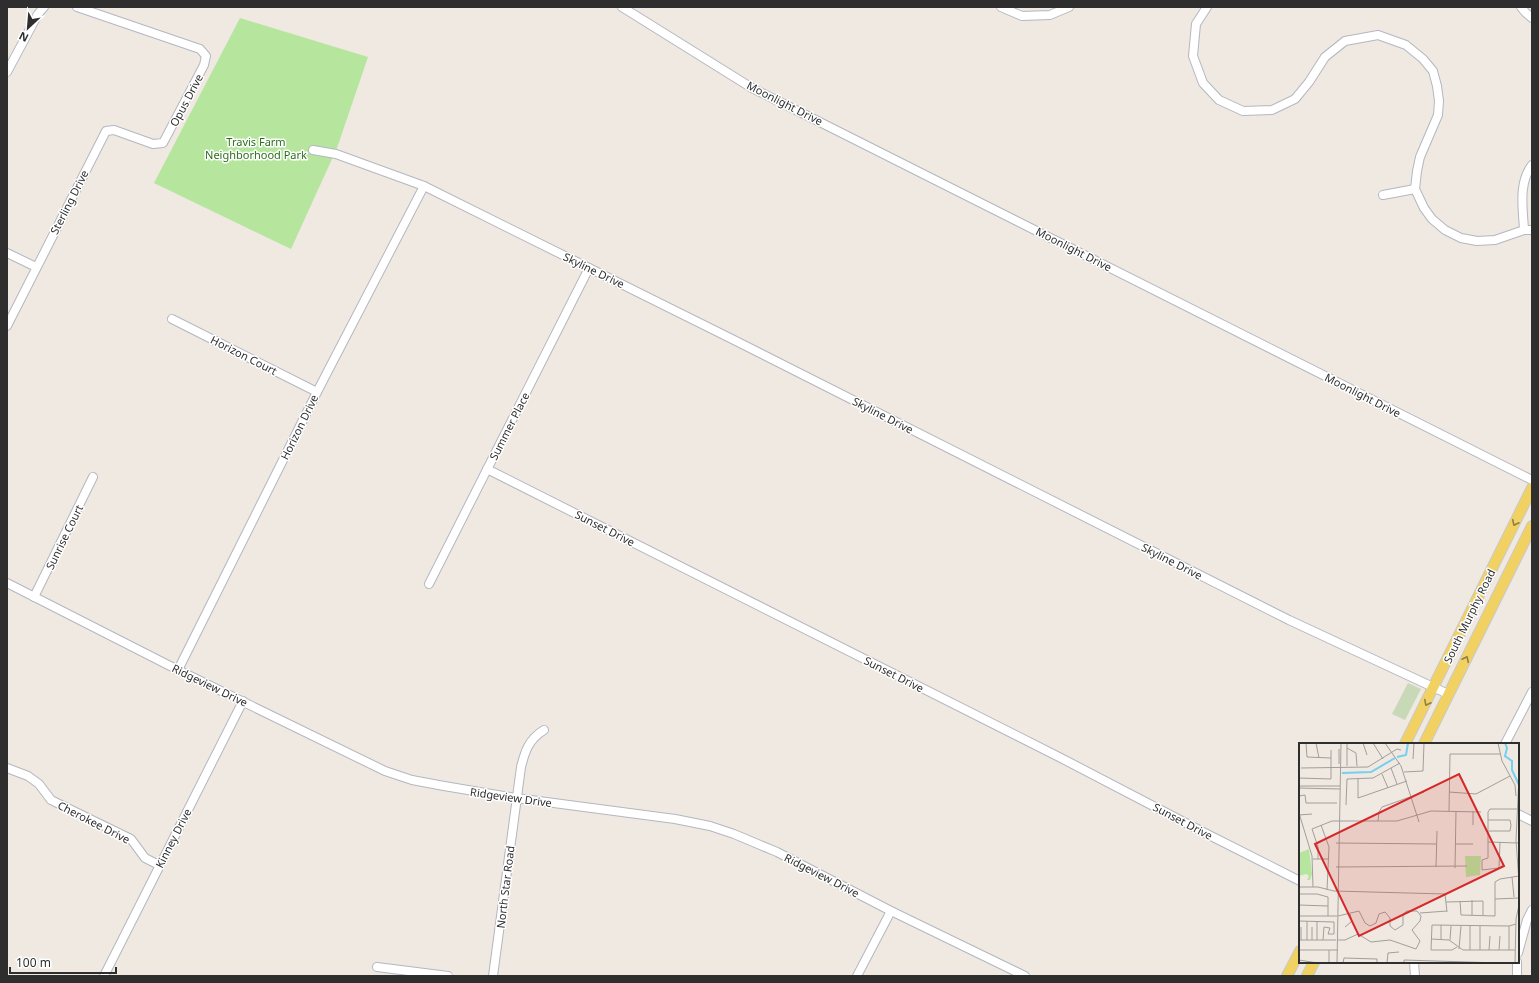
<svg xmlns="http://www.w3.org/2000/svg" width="1539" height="983" viewBox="0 0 1539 983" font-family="'Noto Sans',sans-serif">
  <rect width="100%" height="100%" fill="#efe9e1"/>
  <path fill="#b6e59e" d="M 240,18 L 368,57 L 337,148 L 291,249 L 154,183 Z"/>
  <path fill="#c8d9b8" d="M 1408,683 L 1421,689 L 1405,720 L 1392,714 Z"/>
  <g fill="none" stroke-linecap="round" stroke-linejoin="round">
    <defs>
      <g id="minor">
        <path d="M 622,7 L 752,88 L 774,99 L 1532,480"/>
        <path d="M 1001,7 L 1022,16 L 1050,15 L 1069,7"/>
        <path d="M 1207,7 L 1196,24 L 1193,56 L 1203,83 L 1219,100 L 1243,111 L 1272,110 L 1295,99 L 1309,82 L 1325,57 L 1345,41 L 1378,35 L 1406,45 L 1423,59 L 1433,71 L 1437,86 L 1439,101 L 1438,115 L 1420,157 L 1417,171 L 1415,189 L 1424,208 L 1432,219 L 1445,230 L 1461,238 L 1477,241 L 1495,240 L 1524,230 L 1532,230"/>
        <path d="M 1521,7 L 1525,12 L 1532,18"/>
        <path d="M 7,72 L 38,14 L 44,7"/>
        <path d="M 313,150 L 336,154 L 424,186 L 734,340 L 1289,620 L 1448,694"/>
        <path d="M 1383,195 L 1415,189"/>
        <path d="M 1524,230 C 1523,209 1518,183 1532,165"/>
        <path d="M 7,253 L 36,267"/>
        <path d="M 172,319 L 317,392"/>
        <path d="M 7,326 L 106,131 L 114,130 L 153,144 L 163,143 L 204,65 L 206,56 L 200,49 L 77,7"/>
        <path d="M 487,469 L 1061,758 L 1207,834 L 1300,881"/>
        <path d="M 7,583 L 178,670 L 385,771 L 412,780 L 444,786 L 516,798 L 675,819 L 710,826 L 734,834 L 777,852 L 891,911 L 1025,976"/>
        <path d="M 429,584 L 589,268"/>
        <path d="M 34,597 L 93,477"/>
        <path d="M 178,670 L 317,392 L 424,186"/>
        <path d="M 1505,744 L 1532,692"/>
        <path d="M 7,768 L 28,776 L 39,784 L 51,800 L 131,839 L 145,858 L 159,865"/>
        <path d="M 1518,814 L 1532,821"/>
        <path d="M 1518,953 L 1527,920 L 1532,910"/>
        <path d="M 1414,962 L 1415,976"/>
        <path d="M 377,967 L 448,976"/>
        <path d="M 104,976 L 243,701"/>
        <path d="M 493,976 L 521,767 C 525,751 529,739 544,730"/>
        <path d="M 857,976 L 891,911"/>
        <path d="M 1517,976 L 1517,962"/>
      </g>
      <g id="major">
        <path d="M 1405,744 L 1532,488"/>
        <path d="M 1424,744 L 1532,526"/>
        <path d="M 1287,976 L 1300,951"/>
        <path d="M 1307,976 L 1314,962"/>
      </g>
    </defs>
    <use href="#minor" stroke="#b4b7c1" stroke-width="10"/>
    <use href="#major" stroke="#c9c9c9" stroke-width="12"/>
    <use href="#minor" stroke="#fff" stroke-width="8"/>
    <use href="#major" stroke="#f2d163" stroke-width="10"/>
  </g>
  <defs><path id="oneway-chevron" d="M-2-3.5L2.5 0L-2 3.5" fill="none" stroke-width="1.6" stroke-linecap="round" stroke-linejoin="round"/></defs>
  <g stroke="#908048">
    <use href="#oneway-chevron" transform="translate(1515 523) rotate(116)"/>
    <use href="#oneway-chevron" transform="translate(1466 659) rotate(-64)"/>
    <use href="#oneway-chevron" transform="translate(1427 703) rotate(117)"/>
  </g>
  <g text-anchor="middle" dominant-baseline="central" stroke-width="3" stroke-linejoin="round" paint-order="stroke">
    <g font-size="11" fill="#2e2e2e" stroke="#fff">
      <text transform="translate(186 100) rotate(-62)">Opus Drive</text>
      <text transform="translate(785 103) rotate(27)">Moonlight Drive</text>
      <text transform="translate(69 202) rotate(-63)">Sterling Drive</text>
      <text transform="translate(1074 249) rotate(27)">Moonlight Drive</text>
      <text transform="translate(594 270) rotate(26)">Skyline Drive</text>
      <text transform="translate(244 355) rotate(27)">Horizon Court</text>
      <text transform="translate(1363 395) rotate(27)">Moonlight Drive</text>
      <text transform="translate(883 415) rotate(27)">Skyline Drive</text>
      <text transform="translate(509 426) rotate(-63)">Summer Place</text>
      <text transform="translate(299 427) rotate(-64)">Horizon Drive</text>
      <text transform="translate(605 528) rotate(27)">Sunset Drive</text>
      <text transform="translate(64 537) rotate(-64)">Sunrise Court</text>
      <text transform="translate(1172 561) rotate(27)">Skyline Drive</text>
      <text transform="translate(1469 616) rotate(-64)">South Murphy Road</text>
      <text transform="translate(894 674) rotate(27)">Sunset Drive</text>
      <text transform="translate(210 685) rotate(26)">Ridgeview Drive</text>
      <text transform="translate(511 797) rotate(8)">Ridgeview Drive</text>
      <text transform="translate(1183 821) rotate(28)">Sunset Drive</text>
      <text transform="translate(94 822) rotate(27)">Cherokee Drive</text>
      <text transform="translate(173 838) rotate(-63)">Kinney Drive</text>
      <text transform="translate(822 875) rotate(27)">Ridgeview Drive</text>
      <text transform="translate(505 887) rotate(-83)">North Star Road</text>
    </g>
    <g font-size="11" fill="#2c6e1b" stroke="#fff">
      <text x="256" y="141">Travis Farm<tspan x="256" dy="13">Neighborhood Park</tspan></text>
    </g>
  </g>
  <g transform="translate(1299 743)">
    <rect width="220" height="220" fill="#efe9e1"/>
    <path d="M 10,106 L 13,131 L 11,137 L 8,137 L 10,133 L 7,131 L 0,133 L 0,110 ZM 166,113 L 182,113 L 181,132 L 167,134 Z" fill="#b6e59e"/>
    <path fill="none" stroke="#75cff0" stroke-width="2" d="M 206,0 L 208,5 L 206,13 L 213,18 L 213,27 L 220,42M 98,14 L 107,12 L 109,0M 43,30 L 72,29 L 96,15"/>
    <path fill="none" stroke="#a29e99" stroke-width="1" d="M 7,0 L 8,14 L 32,15M 17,0 L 20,15M 64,0 L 68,12M 74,0 L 84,16M 86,0 L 102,23 L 120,79M 199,0 L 203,18 L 216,42 L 217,53M 48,5 L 57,10 L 58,23M 114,16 L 115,0M 0,21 L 0,43M 40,21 L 40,6M 48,23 L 48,0M 2,25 L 69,24 L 98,6 L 102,7M 92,25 L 98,41M 105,29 L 124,28 L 125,0M 83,31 L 89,45M 220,33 L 217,97 L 220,139M 0,35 L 32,36 L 32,7M 59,36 L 59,55 L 108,38M 0,43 L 41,43M 0,45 L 41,46M 150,49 L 177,51 L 211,33M 0,53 L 6,52 L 7,60 L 38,60M 47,62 L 48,36 L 74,35 L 101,20M 150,68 L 151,11 L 202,11M 174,68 L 174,82M 189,69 L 189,115 L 183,117 L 183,127 L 200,125 L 201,99M 189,69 L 191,66 L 218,66M 0,70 L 13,113 L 14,144M 0,72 L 13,71M 189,77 L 211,77 L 212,82 L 211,88 L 190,88M 79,78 L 80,69 L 83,64 L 125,49M 22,82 L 30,104 L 28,147M 189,99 L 219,100M 37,100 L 137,101M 157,101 L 174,101M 14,116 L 30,116M 19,116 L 19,104 L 13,86 L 33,78 L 98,78 L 132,68 L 182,69M 37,124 L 168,123M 137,124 L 138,88M 156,125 L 157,68M 213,134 L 215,154M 0,144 L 19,144 L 35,148 L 146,151 L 148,169M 0,151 L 18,151 L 29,154 L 29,173M 196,156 L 220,155M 161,158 L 162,172 L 196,173 L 196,139 L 201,136 L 220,133M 147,159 L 184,158 L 184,172M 0,162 L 29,163M 121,170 L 148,168M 173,172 L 173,157M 0,173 L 38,173M 0,178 L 35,179 L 35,191 L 29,191 L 31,185 L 25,184 L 24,197M 13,184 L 13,197M 46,184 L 53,178 L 51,171M 132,196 L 150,197 L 164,207 L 216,207M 142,196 L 142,182M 0,197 L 37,197M 2,197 L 2,184M 8,197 L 8,178M 18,197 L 18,178M 39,197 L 46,197 L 59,191 L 72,199 L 91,197 L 117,206 L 121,198 L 113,187 L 121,178 L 122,173 L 118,168 L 108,168 L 104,171 L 104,182 L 96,187 L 91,183 L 91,175 L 86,169 L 80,171 L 77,180 L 71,183 L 66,180 L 60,168 L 39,173M 151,197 L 152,183M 158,204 L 153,207 L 132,207 L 133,182 L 210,183 L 217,181M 160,206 L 162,183M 0,207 L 39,207M 171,207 L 171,183M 181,207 L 181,183M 190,207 L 191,193M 200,207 L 201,193M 210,207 L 210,183M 0,217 L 19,220M 30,220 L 30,207M 38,220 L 42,0M 44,220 L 45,215 L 78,216 L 78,220M 88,220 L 89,210 L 100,209M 105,220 L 105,217 L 201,220M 216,220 L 217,176 L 220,162"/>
    <path fill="#d62828" fill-opacity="0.15" stroke="#d62828" stroke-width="2" d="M 160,31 L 205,123 L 60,193 L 16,101 Z"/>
    <rect width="220" height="220" fill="none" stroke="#2e2e2e" stroke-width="2"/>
  </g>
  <rect width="1539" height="983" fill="none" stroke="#2e2e2e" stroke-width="16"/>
  <g transform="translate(28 28) rotate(206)" stroke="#ffffff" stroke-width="3" paint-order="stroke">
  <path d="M0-3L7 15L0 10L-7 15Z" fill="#2e2e2e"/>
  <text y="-6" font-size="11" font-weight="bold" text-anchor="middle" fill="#2e2e2e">N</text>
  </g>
  <path d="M10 967v6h106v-6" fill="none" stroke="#2e2e2e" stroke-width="2"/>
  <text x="16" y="967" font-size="12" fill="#2e2e2e" stroke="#ffffff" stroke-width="3" paint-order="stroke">100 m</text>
</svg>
